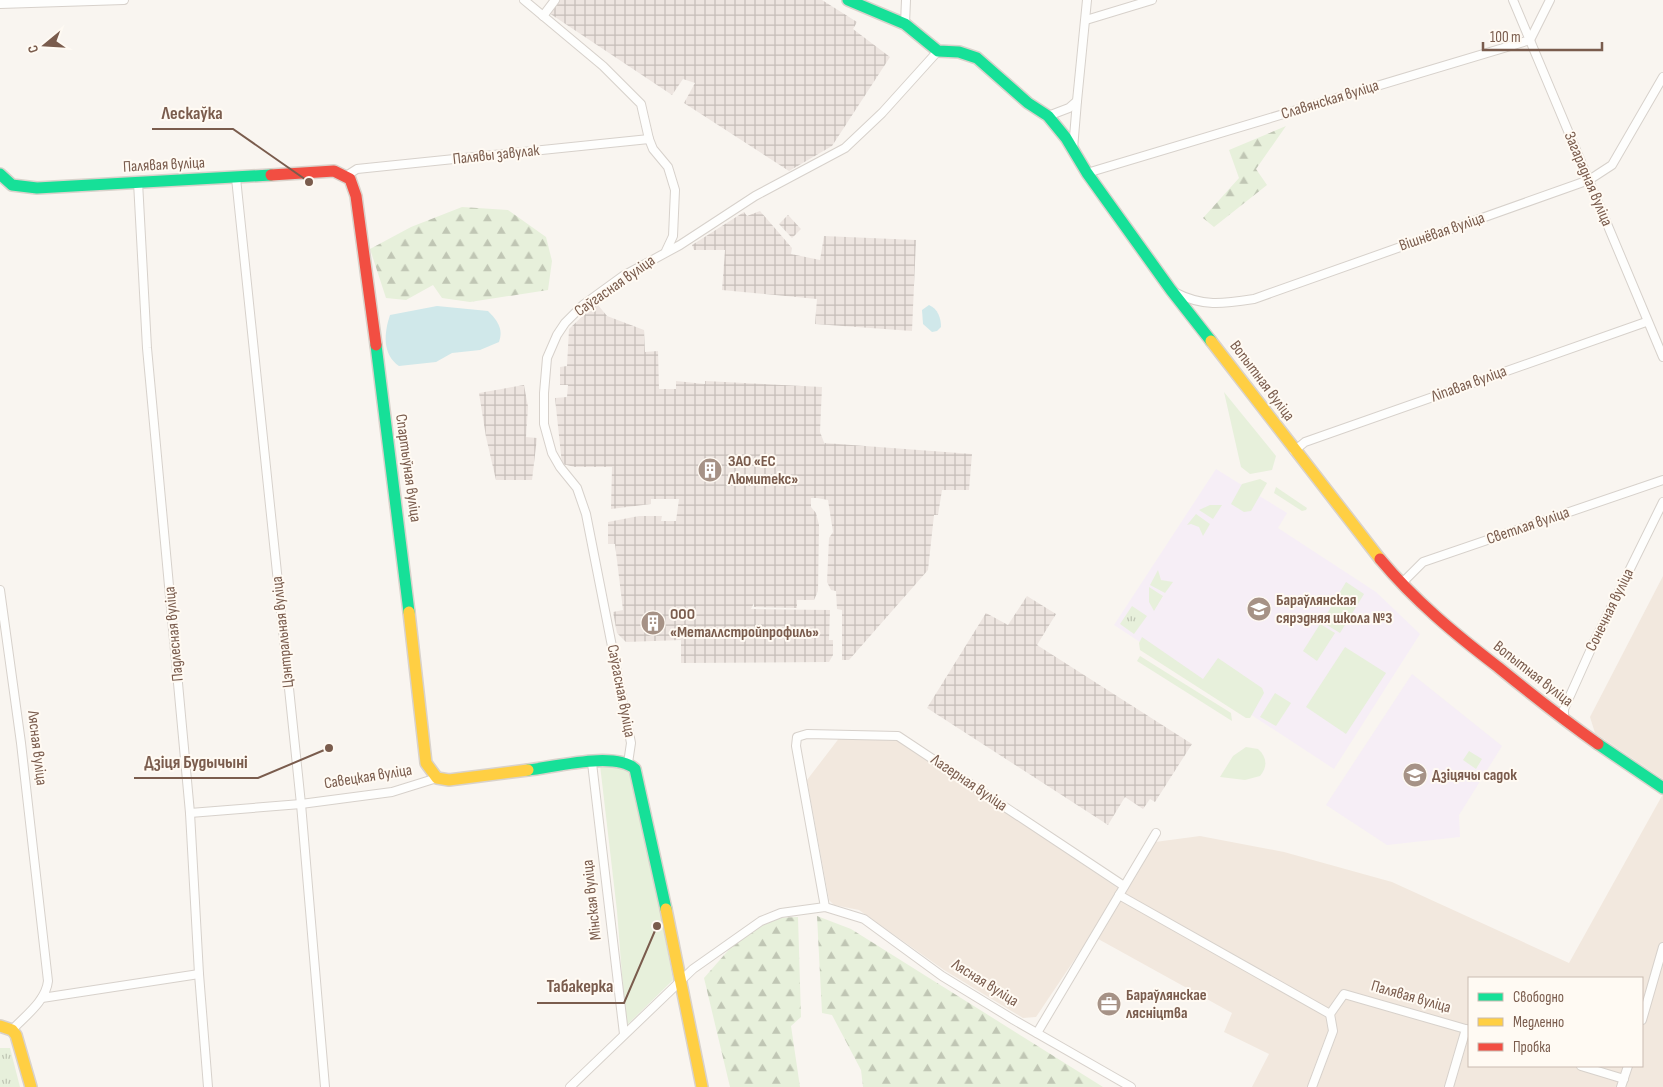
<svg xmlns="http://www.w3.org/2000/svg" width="1663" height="1087" viewBox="0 0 1663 1087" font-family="'Sofia Sans Condensed',sans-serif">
  <defs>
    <pattern id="industrial-grid" width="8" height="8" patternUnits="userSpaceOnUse" patternTransform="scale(1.25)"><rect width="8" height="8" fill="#ede5e0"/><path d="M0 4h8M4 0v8" fill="none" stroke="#c5bdb8"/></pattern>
    <pattern id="forest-firs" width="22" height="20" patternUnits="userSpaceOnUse" patternTransform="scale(1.25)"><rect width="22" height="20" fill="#e7f0db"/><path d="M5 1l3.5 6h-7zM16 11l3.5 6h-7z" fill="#c0c6b4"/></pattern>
    <pattern id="park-tufts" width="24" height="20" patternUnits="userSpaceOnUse" patternTransform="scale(1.25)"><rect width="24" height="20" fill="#e7f0db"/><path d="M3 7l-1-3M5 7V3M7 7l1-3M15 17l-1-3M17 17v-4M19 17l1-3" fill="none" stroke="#c0c6b4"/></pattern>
  </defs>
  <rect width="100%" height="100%" fill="#f9f5f0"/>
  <g fill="#f2e8de" fill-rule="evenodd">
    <path d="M 1663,576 L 1663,779 L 1595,733 L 1590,717 Z"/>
    <path d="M 840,737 L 898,739 L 1125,893 L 1155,842 L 1200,836 L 1284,852 L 1392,882 L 1569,963 L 1663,794 L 1663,1087 L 1252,1087 L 1269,1054 L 1224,1032 L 1232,1013 L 1091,935 L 1036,1017 L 1023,1018 L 944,970 L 859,910 L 834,905 L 829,900 L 807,780 ZM 1469,978 L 1642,978 L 1642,1066 L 1469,1066 Z"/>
  </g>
  <g fill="url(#industrial-grid)">
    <path d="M 560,0 L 822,0 L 857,22 L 853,29 L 890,57 L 832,146 L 789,171 L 684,103 L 695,83 L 683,79 L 672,95 L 549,13 Z"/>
    <path d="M 760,211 L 792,248 L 791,254 L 820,260 L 824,236 L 916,240 L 912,331 L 815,324 L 817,299 L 722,290 L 725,250 L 694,250 L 692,245 L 744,212 L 747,216 Z"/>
    <path d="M 788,215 L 801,229 L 792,238 L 779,224 Z"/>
    <path d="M 598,305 L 607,316 L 644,330 L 645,352 L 658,351 L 659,389 L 676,389 L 676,381 L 705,384 L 705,381 L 822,387 L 820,432 L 825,445 L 825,443 L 972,454 L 969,490 L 942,490 L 938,515 L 934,515 L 928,570 L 849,660 L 842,660 L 842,610 L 837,609 L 836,591 L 831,590 L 827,582 L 829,538 L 833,532 L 828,500 L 817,498 L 811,498 L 811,507 L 816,513 L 819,525 L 818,591 L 814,600 L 797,600 L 797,608 L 754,607 L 754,603 L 751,609 L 830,610 L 829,640 L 833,640 L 833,655 L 829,662 L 681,663 L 681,640 L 626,642 L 617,633 L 613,612 L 623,610 L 615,544 L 608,544 L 608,522 L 639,516 L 662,516 L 661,521 L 676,521 L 679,499 L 651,499 L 651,504 L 611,509 L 612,467 L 575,467 L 562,464 L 555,398 L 567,397 L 568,385 L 560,385 L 560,367 L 567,366 L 569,329 L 592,307 Z"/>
    <path d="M 524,385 L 528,407 L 526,437 L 537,438 L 532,480 L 496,480 L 486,437 L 479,393 Z"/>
    <path d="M 1027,596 L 1056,614 L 1037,645 L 1192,744 L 1155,802 L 1150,799 L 1143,809 L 1125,797 L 1108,825 L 927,708 L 986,613 L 1008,625 Z"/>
  </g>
  <g fill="#f6eef6">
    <path d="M 1216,469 L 1287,513 L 1278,528 L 1376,592 L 1420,634 L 1334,769 L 1114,625 Z"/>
    <path d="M 1412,674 L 1502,746 L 1459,815 L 1460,837 L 1387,845 L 1326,805 Z"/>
  </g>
  <g fill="#e7f0db">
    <path d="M 1224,392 L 1276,456 L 1272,470 L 1250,474 L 1241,467 Z"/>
    <path d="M 1260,479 L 1267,483 L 1251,511 L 1244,512 L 1231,504 L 1242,484 Z"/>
    <path d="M 1276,487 L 1307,508 L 1306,510 L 1302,511 L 1274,493 Z"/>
    <path d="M 1210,505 L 1222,505 L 1213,519 L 1199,510 Z"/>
    <path d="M 1196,514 L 1210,524 L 1203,536 L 1199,527 L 1191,524 L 1187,525 Z"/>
    <path d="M 1158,570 L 1161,580 L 1173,582 L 1165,593 L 1150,585 Z"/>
    <path d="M 1346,582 L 1364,594 L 1340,633 L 1322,622 Z"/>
    <path d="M 1149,587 L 1163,596 L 1154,611 L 1149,602 Z"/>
    <path d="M 1320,624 L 1335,633 L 1317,661 L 1303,651 Z"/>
    <path d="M 1142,637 L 1203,679 L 1218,658 L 1262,688 L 1264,693 L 1250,718 L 1246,718 L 1140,650 L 1139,643 Z"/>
    <path d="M 1345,647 L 1386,673 L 1346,734 L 1306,707 Z"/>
    <path d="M 1140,656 L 1231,713 L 1232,721 L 1137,661 Z"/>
    <path d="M 1275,693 L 1291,703 L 1276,726 L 1260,717 Z"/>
    <path d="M 1246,747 L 1258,749 C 1267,757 1268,767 1260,776 L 1245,780 L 1220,777 L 1233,756 Z"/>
    <path d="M 1469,751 L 1482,759 L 1476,769 L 1463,760 Z"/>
    <path d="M 600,765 L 628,770 L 636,782 L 673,980 L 626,1026 L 617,911 Z"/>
  </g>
  <g fill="url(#forest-firs)">
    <path d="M 1286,126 L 1256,169 L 1267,185 L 1214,227 L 1203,218 L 1239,178 L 1229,150 Z"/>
    <path d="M 462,207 L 508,210 L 546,237 L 552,261 L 548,290 L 470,302 L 442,298 L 433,285 L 406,300 L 386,298 L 370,249 L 411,227 Z"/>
    <path d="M 817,916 L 851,929 L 1103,1087 L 863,1087 L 861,1070 L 832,1015 L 822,1013 Z"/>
    <path d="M 798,917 L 801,1017 L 791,1026 L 800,1087 L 730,1087 L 704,978 L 732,946 L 773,918 Z"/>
  </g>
  <g fill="url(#park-tufts)">
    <path d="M 1132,606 L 1147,616 L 1134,634 L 1120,624 Z"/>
    <path d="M 0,1048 L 10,1048 L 20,1087 L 0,1087 Z"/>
  </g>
  <g fill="#d0e8ea">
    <path d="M 929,305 C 938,309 941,318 941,327 L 937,331 L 932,332 L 923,324 L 922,310 Z"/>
    <path d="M 437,306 L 488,311 C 497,320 504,329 499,342 L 480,350 L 452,353 L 436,362 L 399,366 C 382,354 384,333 390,315 Z"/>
  </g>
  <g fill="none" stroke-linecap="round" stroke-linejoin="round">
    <defs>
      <g id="street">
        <path d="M 524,0 L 603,66 L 641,104 L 649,139 L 653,149 L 668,167 L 675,190 L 673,236 L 666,251"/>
        <path d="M 1513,0 L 1663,357"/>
        <path d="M 0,4 L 124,0"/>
        <path d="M 543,16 L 555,0"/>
        <path d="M 1086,20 L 1152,0"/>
        <path d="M 905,24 L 906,0"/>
        <path d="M 1048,116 L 1069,108 L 1077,101 L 1087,0"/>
        <path d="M 1073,149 L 1077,101"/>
        <path d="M 1087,173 L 1530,40 L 1550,0"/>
        <path d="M 346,176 L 357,169 L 649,139"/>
        <path d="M 236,178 L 301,804 L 325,1087"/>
        <path d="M 138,182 L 147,348 L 190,813 L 199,974 L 208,1087"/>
        <path d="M 1174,292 C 1203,307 1222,304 1254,299 L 1589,180 L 1612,165 L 1663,77"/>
        <path d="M 1294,451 L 1305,442 L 1646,322"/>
        <path d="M 1401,584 L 1423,562 L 1663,480"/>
        <path d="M 0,590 L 21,743 L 48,981 C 46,1001 25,1016 12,1030"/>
        <path d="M 1564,720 L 1564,709 L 1595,640 L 1663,502"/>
        <path d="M 592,763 L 624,1034"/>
        <path d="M 628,763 L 631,743 L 586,514 L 577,488 L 560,467 L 552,453 L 544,424 L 544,393 L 547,358 L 557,335 L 565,323 L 583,305 L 623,276 L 680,245 L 755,196 L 845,148 L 882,113 L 938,51"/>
        <path d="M 190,813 L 301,804 L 392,792 L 437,778"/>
        <path d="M 1119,895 L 1330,1014"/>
        <path d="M 825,907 L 796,746 L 797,737 L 807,734 L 898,736 L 1124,886"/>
        <path d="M 42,998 L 199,974"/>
        <path d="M 1642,1020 L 1663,947"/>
        <path d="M 1037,1033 L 1156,833"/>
        <path d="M 1581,1066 L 1624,1079"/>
        <path d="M 570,1087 L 693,969 L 761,921 L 781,913 L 825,907 L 864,919 L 942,976 L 1014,1020 L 1131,1087"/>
        <path d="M 1312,1087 L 1333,1031 L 1330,1014 L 1344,994 L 1469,1030"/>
        <path d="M 1449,1087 L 1466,1029"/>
        <path d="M 1621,1087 L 1628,1066"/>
      </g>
      <g id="fast">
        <path d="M 848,0 L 905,24 L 938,51 L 959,52 L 977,58 L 1028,103 L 1048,116 L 1066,138 L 1087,173 L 1171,290 L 1211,341"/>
        <path d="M 0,174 L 12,185 L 37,188 L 271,175"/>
        <path d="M 376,345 L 409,612"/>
        <path d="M 1598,744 L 1663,788"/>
        <path d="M 528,770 C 555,767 615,751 635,769 L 666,909"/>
      </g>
      <g id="slow">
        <path d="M 1211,341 L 1380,559"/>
        <path d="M 409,612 L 426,763 L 437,778 L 449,780 L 528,770"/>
        <path d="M 666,909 L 702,1087"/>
        <path d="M 0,1026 L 12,1030 L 16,1035 L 31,1087"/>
      </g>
      <g id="jam">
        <path d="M 271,175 L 334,171 L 350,179 L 356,196 L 376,345"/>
        <path d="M 1380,559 C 1415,601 1455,634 1498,667 C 1531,694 1564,720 1598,744"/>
      </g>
    </defs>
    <use href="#street" stroke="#d7d1cb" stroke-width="10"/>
    <use href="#fast" stroke="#d9d2cb" stroke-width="14"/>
    <use href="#slow" stroke="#d9d2cb" stroke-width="14"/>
    <use href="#jam" stroke="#d9d2cb" stroke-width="14"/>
    <use href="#street" stroke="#fefefd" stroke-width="8"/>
    <use href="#fast" stroke="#16e098" stroke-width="11"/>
    <use href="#slow" stroke="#ffcf43" stroke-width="11"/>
    <use href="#jam" stroke="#f24e42" stroke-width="11"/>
  </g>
  <defs>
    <symbol id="building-disc" viewBox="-11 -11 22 22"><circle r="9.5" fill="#a69286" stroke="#fffaf3"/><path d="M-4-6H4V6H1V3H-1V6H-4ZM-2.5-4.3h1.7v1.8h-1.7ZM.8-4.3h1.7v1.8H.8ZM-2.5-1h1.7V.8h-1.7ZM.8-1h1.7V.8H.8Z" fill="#fff"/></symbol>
    <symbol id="school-disc" viewBox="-11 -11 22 22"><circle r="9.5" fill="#a69286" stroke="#fffaf3"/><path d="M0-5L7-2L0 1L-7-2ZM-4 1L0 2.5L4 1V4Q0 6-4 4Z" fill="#fff"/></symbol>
    <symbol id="office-disc" viewBox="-11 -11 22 22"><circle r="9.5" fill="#a69286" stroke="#fffaf3"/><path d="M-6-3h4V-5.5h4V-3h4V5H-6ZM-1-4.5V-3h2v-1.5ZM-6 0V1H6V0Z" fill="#fff"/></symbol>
  </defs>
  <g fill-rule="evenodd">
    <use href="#building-disc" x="696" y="456" width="28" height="28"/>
    <use href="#school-disc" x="1245" y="595" width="28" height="28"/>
    <use href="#building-disc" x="639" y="609" width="28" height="28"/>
    <use href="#school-disc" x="1401" y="761" width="28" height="28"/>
    <use href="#office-disc" x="1095" y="990" width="28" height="28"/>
  </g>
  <g text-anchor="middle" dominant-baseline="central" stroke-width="4" stroke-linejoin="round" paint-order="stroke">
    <g font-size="16" fill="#7a5c4d" stroke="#fffaf3">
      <text transform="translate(1330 100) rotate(-17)">Славянская вуліца</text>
      <text transform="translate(496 155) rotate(-6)">Палявы завулак</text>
      <text transform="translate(164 165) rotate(-3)">Палявая вуліца</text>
      <text transform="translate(1588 179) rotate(67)">Загарадная вуліца</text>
      <text transform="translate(1442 232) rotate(-19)">Вішнёвая вуліца</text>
      <text transform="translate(615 286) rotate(-35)">Саўгасная вуліца</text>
      <text transform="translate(1262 381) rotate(53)">Вопытная вуліца</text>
      <text transform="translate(1469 384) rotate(-20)">Ліпавая вуліца</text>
      <text transform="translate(408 468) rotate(82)">Спартыўная вуліца</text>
      <text transform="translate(1528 526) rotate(-19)">Светлая вуліца</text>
      <text transform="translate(1610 610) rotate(-64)">Сонечная вуліца</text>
      <text transform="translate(283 632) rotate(-96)">Цэнтральная вуліца</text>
      <text transform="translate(174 634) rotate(-95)">Падлесная вуліца</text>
      <text transform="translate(1533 674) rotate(38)">Вопытная вуліца</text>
      <text transform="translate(621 691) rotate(79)">Саўгасная вуліца</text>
      <text transform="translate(37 748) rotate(83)">Лясная вуліца</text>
      <text transform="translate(368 777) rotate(-9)">Савецкая вуліца</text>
      <text transform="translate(969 783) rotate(34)">Лагерная вуліца</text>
      <text transform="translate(592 900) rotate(-96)">Мінская вуліца</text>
      <text transform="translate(985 983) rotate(32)">Лясная вуліца</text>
      <text transform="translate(1411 997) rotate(16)">Палявая вуліца</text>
    </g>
    <g font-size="16" font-weight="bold" fill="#7a5c4d" stroke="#fffaf3" text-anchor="start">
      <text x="728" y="461">ЗАО «ЕС<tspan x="728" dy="18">Люмитекс»</tspan></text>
      <text x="1276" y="600">Бараўлянская<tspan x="1276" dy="18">сярэдняя школа №3</tspan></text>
      <text x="670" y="614">ООО<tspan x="670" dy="18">«Металлстройпрофиль»</tspan></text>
      <text x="1432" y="775">Дзіцячы садок</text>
      <text x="1126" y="995">Бараўлянскае<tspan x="1126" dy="18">лясніцтва</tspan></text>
    </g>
  </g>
  <path fill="none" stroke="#7a5c4d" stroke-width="2" d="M309 182L233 129H152M329 748L258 778H134M657 926L624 1003H537"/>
  <g fill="#7a5c4d" stroke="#fffaf3" stroke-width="2">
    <circle cx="309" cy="182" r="5"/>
    <circle cx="329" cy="748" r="5"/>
    <circle cx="657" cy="926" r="5"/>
  </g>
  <g font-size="18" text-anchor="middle" font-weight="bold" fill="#7a5c4d" stroke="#fffaf3" stroke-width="4" stroke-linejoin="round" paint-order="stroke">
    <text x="192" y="119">Лескаўка</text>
    <text x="196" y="768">Дзіця Будычыні</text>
    <text x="580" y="992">Табакерка</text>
  </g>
  <rect x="1468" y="977" width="175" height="90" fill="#fffaf3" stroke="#cabbb1"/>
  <rect x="1478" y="993" width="25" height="8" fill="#16e098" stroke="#cabbb1"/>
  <text x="1513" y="1002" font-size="15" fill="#7a5c4d">Свободно</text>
  <rect x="1478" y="1018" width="25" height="8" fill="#ffcf43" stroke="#cabbb1"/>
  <text x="1513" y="1027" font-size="15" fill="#7a5c4d">Медленно</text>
  <rect x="1478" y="1043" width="25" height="8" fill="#f24e42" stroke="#cabbb1"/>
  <text x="1513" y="1052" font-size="15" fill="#7a5c4d">Пробка</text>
  <g transform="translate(45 45) rotate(252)" stroke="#fffaf3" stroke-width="4" paint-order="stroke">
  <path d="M0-4L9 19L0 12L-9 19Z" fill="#7a5c4d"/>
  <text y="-8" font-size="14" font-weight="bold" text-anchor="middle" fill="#7a5c4d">С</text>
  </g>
  <path d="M1483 42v8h119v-8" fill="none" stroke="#7a5c4d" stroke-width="2.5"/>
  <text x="1490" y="42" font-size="15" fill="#7a5c4d" stroke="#fffaf3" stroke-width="4" paint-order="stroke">100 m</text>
</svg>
